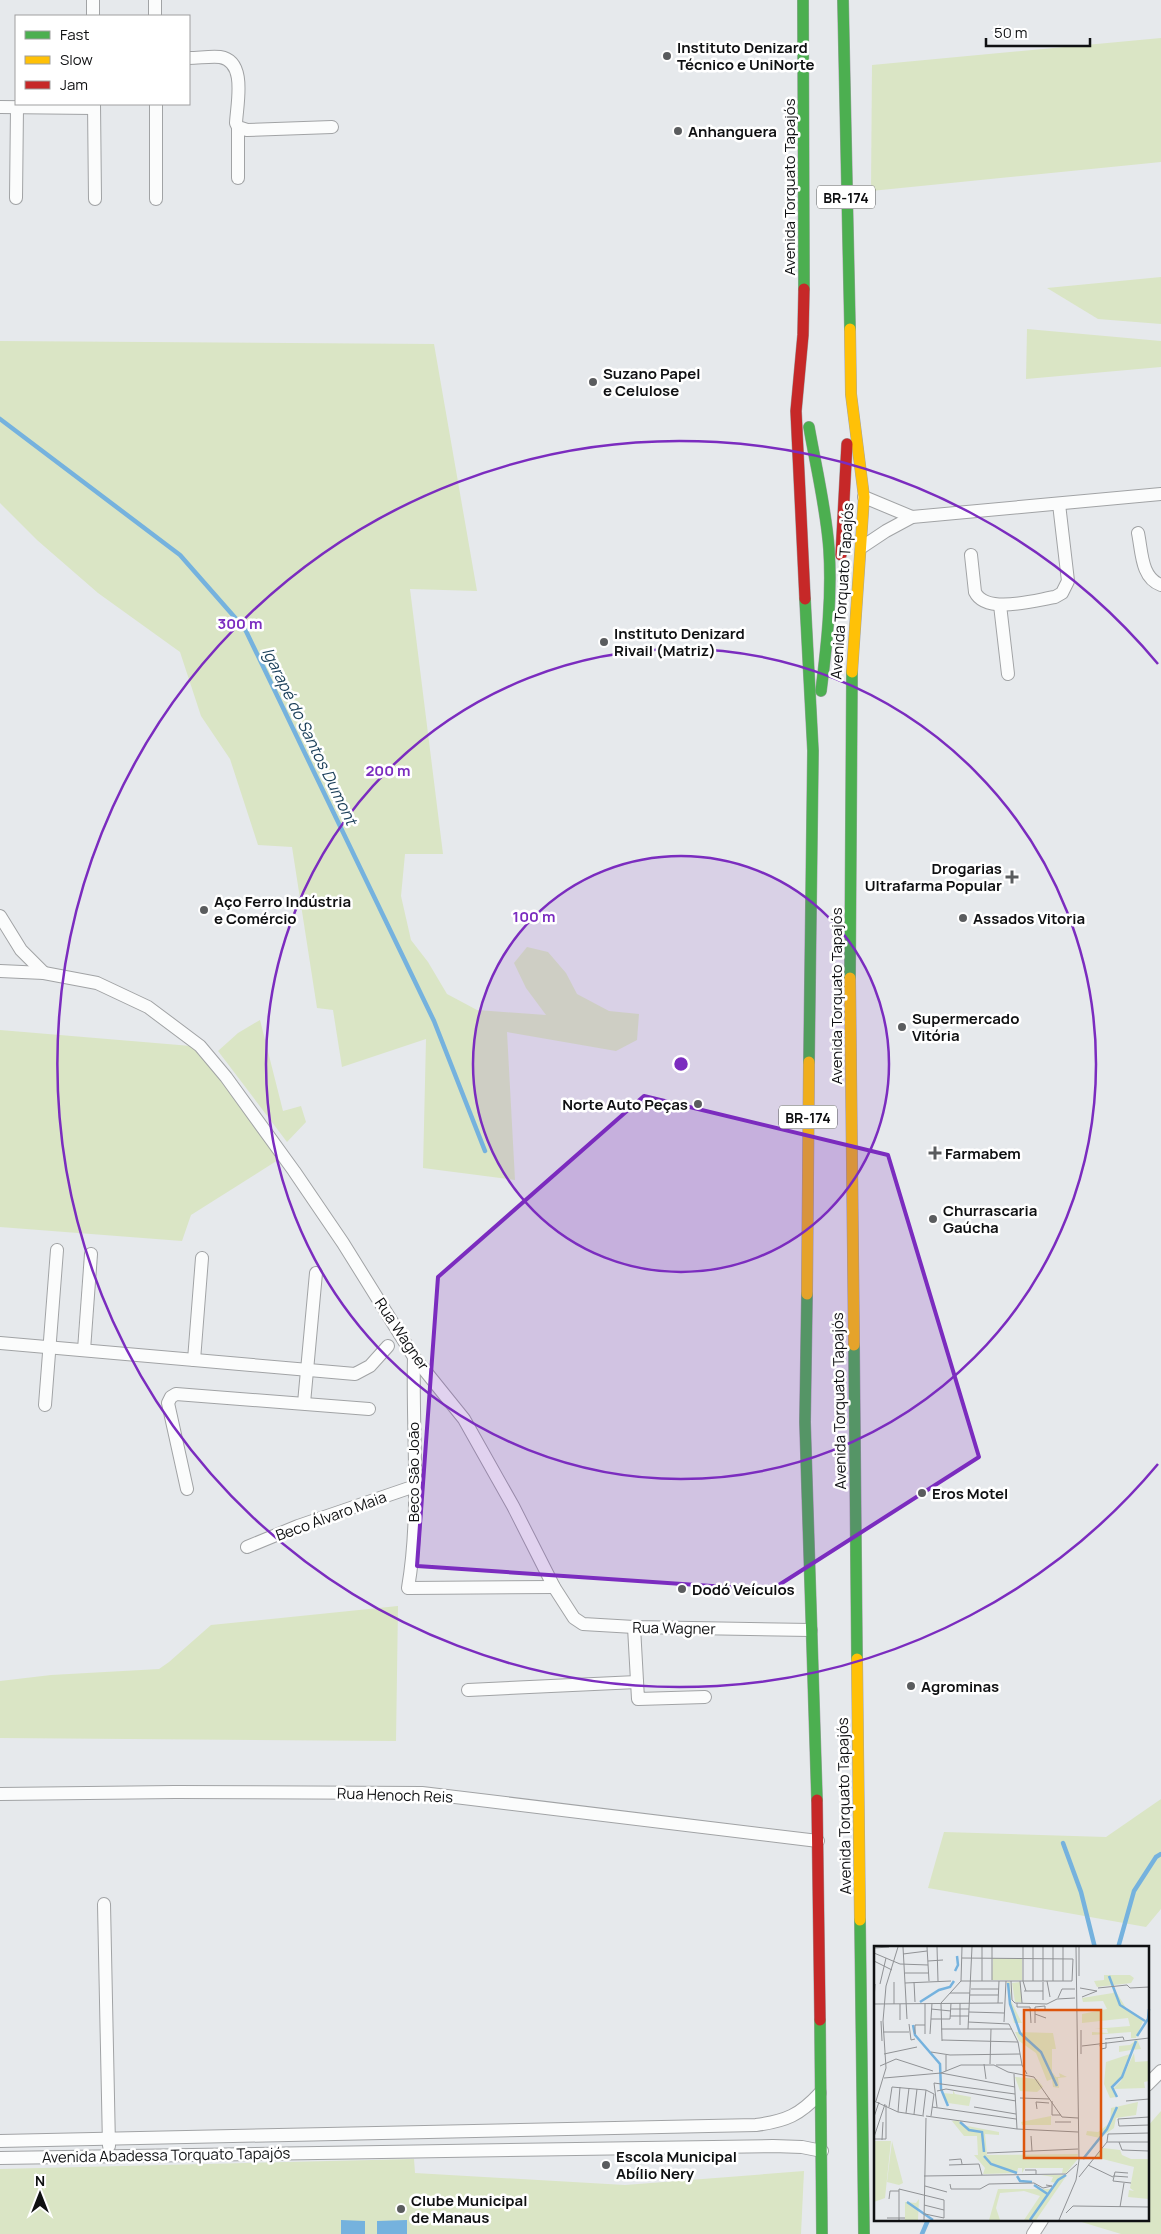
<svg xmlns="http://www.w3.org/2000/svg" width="1161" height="2234" viewBox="0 0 1161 2234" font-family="Manrope,sans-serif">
  <rect width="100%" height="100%" fill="#e6e9ec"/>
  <g fill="#dae5c5">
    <path d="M 1161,38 L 1161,162 L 871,191 L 872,65 Z"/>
    <path d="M 1161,277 L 1161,324 L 1098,319 L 1047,288 Z"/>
    <path d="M 1027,329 L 1161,341 L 1161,367 L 1026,379 Z"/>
    <path d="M 0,341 L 434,344 L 477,591 L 410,589 L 443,854 L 405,854 L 401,896 L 411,940 L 428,962 L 447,994 L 477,1010 L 546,1015 L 526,988 L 514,963 L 527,947 L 548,952 L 566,973 L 577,994 L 609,1011 L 639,1014 L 637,1040 L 616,1051 L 507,1032 L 515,1180 L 423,1168 L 426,1039 L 342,1067 L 333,1010 L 317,1008 L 292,847 L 258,845 L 230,759 L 201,716 L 180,652 L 98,593 L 37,540 L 0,503 Z"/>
    <path d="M 260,1020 L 283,1111 L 301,1106 L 306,1122 L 287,1142 L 218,1051 L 238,1033 Z"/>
    <path d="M 0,1030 L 191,1046 L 218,1069 L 278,1160 L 191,1215 L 182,1241 L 0,1227 Z"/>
    <path d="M 398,1606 L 396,1741 L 0,1738 L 0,1681 L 51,1675 L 159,1669 L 169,1662 L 211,1625 Z"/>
    <path d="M 1161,1799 L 1161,1909 L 1146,1927 L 928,1888 L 944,1832 L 1106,1837 Z"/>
    <path d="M 1161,2111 L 1161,2234 L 1121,2234 L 1075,2220 L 1147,2220 L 1147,2127 Z"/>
    <path d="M 414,2159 L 415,2173 L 625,2185 L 804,2171 L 801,2234 L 0,2234 L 0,2169 Z"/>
  </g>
  <g fill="#75b2de">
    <path d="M 341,2220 L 365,2221 L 365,2234 L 341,2234 Z"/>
    <path d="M 407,2220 L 407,2234 L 377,2234 L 377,2221 Z"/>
  </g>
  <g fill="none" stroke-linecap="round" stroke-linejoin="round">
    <g stroke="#75b2de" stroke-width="4.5">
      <path d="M 0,419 L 180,555 L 245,629 L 434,1021 L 485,1151"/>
      <path d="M 1063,1843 L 1081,1892 L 1095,1948"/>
      <path d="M 1118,1948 L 1134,1891 L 1156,1857 L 1161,1854"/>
      <path d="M 922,2234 L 928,2220"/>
    </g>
    <defs>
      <g id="street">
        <path d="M 93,0 L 93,16"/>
        <path d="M 155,0 L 155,16"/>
        <path d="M 189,58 C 199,58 210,56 220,57 C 247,61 237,103 236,123 L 238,127 L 247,130 L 332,127"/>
        <path d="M 94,104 L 95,199"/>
        <path d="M 156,104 L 156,199"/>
        <path d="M 0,107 L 94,108"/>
        <path d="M 238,178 L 238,127"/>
        <path d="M 16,198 L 17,107"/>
        <path d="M 864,497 L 912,517"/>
        <path d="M 1138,533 C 1142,552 1141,578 1161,585"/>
        <path d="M 862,547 L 886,531 L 912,517 L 1161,494"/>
        <path d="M 971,555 L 975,592 C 986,615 1035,600 1055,597 L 1062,593 L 1068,581 L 1059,504"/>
        <path d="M 1000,605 L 1008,674"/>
        <path d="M 0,916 L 21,950 L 44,973"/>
        <path d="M 0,971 L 44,973 L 97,983 L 148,1007 L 200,1046 L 226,1077 L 294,1171 L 343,1243 L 414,1357 L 464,1419 L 513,1506 L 554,1587 L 574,1618 L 583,1624 L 634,1627 L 811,1630"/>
        <path d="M 0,1343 L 355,1374 L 370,1366 L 388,1346"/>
        <path d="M 84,1350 L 91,1254"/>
        <path d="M 414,1357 C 412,1433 421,1512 408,1588 L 554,1587"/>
        <path d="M 194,1360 L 202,1258"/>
        <path d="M 304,1403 L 316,1273"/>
        <path d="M 45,1405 L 57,1250"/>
        <path d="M 187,1489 L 168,1403 L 171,1397 L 176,1394 L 369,1409"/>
        <path d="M 247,1547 L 298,1526 L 415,1486"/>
        <path d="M 634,1627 L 638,1699 L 705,1697"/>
        <path d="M 468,1690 L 637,1682"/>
        <path d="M 0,1794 L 175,1792 L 422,1793 L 818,1841"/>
        <path d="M 104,1904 L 109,2146"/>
        <path d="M 1147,2085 L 1161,2071"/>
        <path d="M 0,2141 L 756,2125 C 786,2121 800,2115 820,2093"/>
        <path d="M 0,2158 L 773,2146 L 802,2147 L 822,2151"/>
        <path d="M 1033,2234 L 1042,2220"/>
      </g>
      <g id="fast">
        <path d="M 803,0 L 804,289"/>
        <path d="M 843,0 L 850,329"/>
        <path d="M 809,427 C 816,467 826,508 829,549 C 832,596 827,644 821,691"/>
        <path d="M 805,599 L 813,751 L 809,1062"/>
        <path d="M 850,978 L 852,672"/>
        <path d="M 807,1294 L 805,1422 L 817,1800"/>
        <path d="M 854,1345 L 857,1659"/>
        <path d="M 860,1920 L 864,2234"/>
        <path d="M 820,2020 L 822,2234"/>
      </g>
      <g id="slow">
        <path d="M 850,329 L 851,394 L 864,497 L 852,672"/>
        <path d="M 850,978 L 854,1345"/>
        <path d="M 807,1294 L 809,1062"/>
        <path d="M 857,1659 L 860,1920"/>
      </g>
      <g id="jam">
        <path d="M 804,289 L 803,335 L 796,411 L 805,599"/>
        <path d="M 841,555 L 847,444"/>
        <path d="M 817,1800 L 820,2020"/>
      </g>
    </defs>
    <use href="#street" stroke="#a1a3a5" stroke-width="14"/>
    <use href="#fast" stroke="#a1a3a5" stroke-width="12"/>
    <use href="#slow" stroke="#a1a3a5" stroke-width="12"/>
    <use href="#jam" stroke="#a1a3a5" stroke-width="12"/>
    <use href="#street" stroke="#fbfcfc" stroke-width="12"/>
    <use href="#fast" stroke="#4caf50" stroke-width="11"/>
    <use href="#slow" stroke="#ffc107" stroke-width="11"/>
    <use href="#jam" stroke="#c62828" stroke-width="11"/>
  </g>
  <path fill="#7b2cbf" fill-opacity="0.2" stroke="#7b2cbf" stroke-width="4" stroke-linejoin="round" d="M 644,1096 L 888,1155 L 979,1457 L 771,1590 L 417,1566 L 438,1277 Z"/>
  <circle cx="681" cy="1064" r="208" fill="#7b2cbf" fill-opacity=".12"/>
  <g fill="none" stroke="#7b2cbf" stroke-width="2.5">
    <circle cx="681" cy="1064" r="208"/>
    <circle cx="681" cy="1064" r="415"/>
    <path d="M1158 1464A623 623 0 1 1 1158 664"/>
  </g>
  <g fill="#5a5c5e" stroke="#fff" stroke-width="2">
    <circle cx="667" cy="56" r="5"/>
    <circle cx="678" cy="131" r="5"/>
    <circle cx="593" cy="382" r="5"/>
    <circle cx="604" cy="642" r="5"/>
    <path d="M1009.5 869.5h5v5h5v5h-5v5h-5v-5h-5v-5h5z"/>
    <circle cx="204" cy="910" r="5"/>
    <circle cx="963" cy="918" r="5"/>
    <circle cx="902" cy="1027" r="5"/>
    <circle cx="698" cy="1104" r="5"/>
    <path d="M932.5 1145.5h5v5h5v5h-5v5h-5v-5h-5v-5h5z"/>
    <circle cx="933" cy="1219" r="5"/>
    <circle cx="922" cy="1493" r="5"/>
    <circle cx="682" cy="1589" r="5"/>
    <circle cx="911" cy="1686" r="5"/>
    <circle cx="606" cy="2165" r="5"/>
    <circle cx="401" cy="2209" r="5"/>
  </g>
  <g text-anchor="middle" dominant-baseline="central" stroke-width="5" stroke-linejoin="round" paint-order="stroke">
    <g fill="#fff" stroke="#575859" stroke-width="1">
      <rect x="817" y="185.5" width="58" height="23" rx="4"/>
      <rect x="779" y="1105.5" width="58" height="23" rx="4"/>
    </g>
    <g font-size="14" font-weight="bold" fill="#0f1012">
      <text x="846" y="197">BR-174</text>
      <text x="808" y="1117">BR-174</text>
    </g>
    <g font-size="15" font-weight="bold" fill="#0f1012" stroke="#fff" text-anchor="start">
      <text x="677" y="47">Instituto Denizard<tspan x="677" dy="17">Técnico e UniNorte</tspan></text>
      <text x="688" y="131">Anhanguera</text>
      <text x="603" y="373">Suzano Papel<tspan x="603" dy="17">e Celulose</tspan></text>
      <text x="614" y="633">Instituto Denizard<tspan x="614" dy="17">Rivail (Matriz)</tspan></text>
      <text x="1002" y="868" text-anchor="end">Drogarias<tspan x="1002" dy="17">Ultrafarma Popular</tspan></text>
      <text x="214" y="901">Aço Ferro Indústria<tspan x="214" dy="17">e Comércio</tspan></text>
      <text x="973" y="918">Assados Vitoria</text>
      <text x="912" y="1018">Supermercado<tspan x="912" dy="17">Vitória</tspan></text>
      <text x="688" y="1104" text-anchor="end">Norte Auto Peças</text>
      <text x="945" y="1153">Farmabem</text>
      <text x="943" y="1210">Churrascaria<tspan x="943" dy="17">Gaúcha</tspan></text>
      <text x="932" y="1493">Eros Motel</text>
      <text x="692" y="1589">Dodó Veículos</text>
      <text x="921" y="1686">Agrominas</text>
      <text x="616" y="2156">Escola Municipal<tspan x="616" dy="17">Abílio Nery</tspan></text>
      <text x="411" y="2200">Clube Municipal<tspan x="411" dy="17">de Manaus</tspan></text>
    </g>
    <g font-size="15" fill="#0f1012" stroke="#fff">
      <text transform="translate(789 187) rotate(-90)">Avenida Torquato Tapajós</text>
      <text transform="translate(842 591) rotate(-86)">Avenida Torquato Tapajós</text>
      <text transform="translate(836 996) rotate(-90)">Avenida Torquato Tapajós</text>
      <text transform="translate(402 1334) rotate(56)">Rua Wagner</text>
      <text transform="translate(839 1401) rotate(-91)">Avenida Torquato Tapajós</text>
      <text transform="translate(413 1472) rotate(-90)">Beco São João</text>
      <text transform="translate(331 1516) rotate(-20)">Beco Álvaro Maia</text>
      <text transform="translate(674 1628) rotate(1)">Rua Wagner</text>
      <text transform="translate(395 1795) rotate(2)">Rua Henoch Reis</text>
      <text transform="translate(844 1806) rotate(-91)">Avenida Torquato Tapajós</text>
      <text transform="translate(166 2155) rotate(-1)">Avenida Abadessa Torquato Tapajós</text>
    </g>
    <g font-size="16" font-style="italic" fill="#1d415b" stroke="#fff">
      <text transform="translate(310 736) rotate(64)">Igarapé do Santos Dumont</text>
    </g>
  </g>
  <g transform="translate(874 1946)">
    <rect width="275" height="275" fill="#e6e9ec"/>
    <path d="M 119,12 L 148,13 L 148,34 L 118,34 ZM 230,29 L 256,29 L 260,32 L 257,37 L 223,41 L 220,35 L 230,34 ZM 133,36 L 136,36 L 137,55 L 148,77 L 140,77 ZM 146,36 L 148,56 L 141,56 L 138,37 ZM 241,44 L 252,62 L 269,75 L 262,92 L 257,92 L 257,86 L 218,89 L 218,86 L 234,87 L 233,83 L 220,83 L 256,80 L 254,72 L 208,77 L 208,68 L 233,63 L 229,55 L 209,56 L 208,52 L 239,47 ZM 141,86 L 179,87 L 182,103 L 178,103 L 178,126 L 182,131 L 186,131 L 185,127 L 193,131 L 184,132 L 185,142 L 179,141 L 178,133 L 173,135 L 162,107 L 145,95 ZM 263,93 L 267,103 L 258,104 L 260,99 L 257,104 L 245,106 L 245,100 L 256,99 ZM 260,107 L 261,116 L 275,115 L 275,135 L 270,136 L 271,142 L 239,143 L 247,135 ZM 256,108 L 248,131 L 237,141 L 242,151 L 236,152 L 230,138 L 232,116 ZM 141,131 L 163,133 L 169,141 L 163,146 L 146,145 ZM 79,144 L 81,148 L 97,151 L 95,160 L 74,157 L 69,147 L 79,148 ZM 264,156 L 262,169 L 242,172 L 240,182 L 226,192 L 212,189 L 213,185 L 224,186 L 236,177 L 237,162 ZM 177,170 L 177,179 L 148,179 L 147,176 ZM 84,174 L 88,179 L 125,186 L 125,189 L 111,188 L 113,209 L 204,208 L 203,214 L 192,227 L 188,227 L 189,222 L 151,222 L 148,227 L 148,222 L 144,222 L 143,227 L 109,228 L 111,222 L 100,209 L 104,209 L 103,190 L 90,190 L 78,175 ZM 0,195 L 17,195 L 11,252 L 0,256 ZM 18,195 L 29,237 L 25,239 L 13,236 ZM 229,202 L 246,204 L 248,209 L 257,213 L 275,213 L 275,253 L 254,251 L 255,244 L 260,245 L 256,242 L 260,221 L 221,211 ZM 167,229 L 193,229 L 162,274 L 150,274 L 166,250 L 150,245 L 126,247 L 122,262 L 126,274 L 115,274 L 124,243 L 178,243 L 182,237 L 177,236 L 179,231 ZM 45,253 L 44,274 L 31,274 L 31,256 L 42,257 Z" fill="#dae5c5"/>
    <path fill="none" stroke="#75b2de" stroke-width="2.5" d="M 81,25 L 84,19 L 83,10M 235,30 L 246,59 L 271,75M 134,37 L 136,58 L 146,87 L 167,106 L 183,140M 46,56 L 65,44 L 76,41 L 80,35M 39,79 L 41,89 L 66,118 L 67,143 L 74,160M 263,90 L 274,73 L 275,63M 243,151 L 238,141 L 248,131 L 262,95M 86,176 L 95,184 L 108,186 L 110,206M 110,210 L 117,218 L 143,227M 209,213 L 233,183 L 243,161M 143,230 L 146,235 L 158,236M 160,239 L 175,249M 33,256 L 59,274M 156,274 L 184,234 L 192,229"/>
    <path fill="none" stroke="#909295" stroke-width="1" d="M 29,1 L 33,73M 53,1 L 55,35M 63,1 L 64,35M 108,1 L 108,35M 118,1 L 118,34M 149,1 L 149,35 L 152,45M 189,1 L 189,35M 205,1 L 205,30M 0,2 L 15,1M 0,7 L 26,18 L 54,19M 29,8 L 53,5M 88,12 L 199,13M 0,15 L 18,24M 54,15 L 69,14M 31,27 L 54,27M 87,35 L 198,35 L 199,13M 137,35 L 138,54 L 141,57 L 173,58 L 183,53 L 201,52M 146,35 L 148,57M 159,35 L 159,1M 169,35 L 169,1M 173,35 L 176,51M 179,35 L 179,1M 40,36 L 41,56M 31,37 L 77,35M 6,38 L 12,12M 12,40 L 24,1M 206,42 L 223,45 L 208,51M 224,42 L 253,39 L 256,42 L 275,41M 97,43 L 125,43M 150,45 L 169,45M 76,47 L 96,47M 96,49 L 124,49M 184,52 L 188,43 L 201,43M 0,54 L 1,38M 169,54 L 169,36M 67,57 L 87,35 L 88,1M 67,57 L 68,95M 124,57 L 125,35M 143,57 L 143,61 L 156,61 L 157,77M 0,58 L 129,57M 20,58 L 20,36M 57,63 L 77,65M 77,63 L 95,63M 95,66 L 130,67M 161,68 L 161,61 L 171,60 L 171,64M 76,70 L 95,70M 57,73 L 76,73 L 77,57M 26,74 L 26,58M 7,75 L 8,95M 94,76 L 135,78 L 144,96 L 148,119 L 153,128M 130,76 L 132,35M 161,77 L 161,68 L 172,72M 35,78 L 37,94 L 41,93M 86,79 L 86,57M 67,83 L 138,83M 94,83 L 98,1M 207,84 L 207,108M 9,86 L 35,86M 41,88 L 41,79 L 51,79M 51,88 L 51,57M 56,88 L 58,57M 231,93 L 249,91 L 250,94M 68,94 L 144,96M 226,99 L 227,103 L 232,102 L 232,96M 208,100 L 275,92M 57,106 L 76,109 L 146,108M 10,108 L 43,101M 72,109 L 72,125M 110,118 L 112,133M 116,118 L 117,83M 122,119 L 148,119M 6,120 L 22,113 L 59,125M 67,127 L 141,141M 140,128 L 143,183M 10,132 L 67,127 L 87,119 L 120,119 L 134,126 L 160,131 L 188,171 L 204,172M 63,145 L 72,143 L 142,155M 146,152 L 176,153M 0,155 L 24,166 L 50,170M 2,155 L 12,122 L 9,75 L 12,40M 178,155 L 178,169 L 187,169M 252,155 L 275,153M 15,161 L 18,141 L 52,144 L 60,148 L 57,170M 58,161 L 142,173M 63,161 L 60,137 L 141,148M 100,161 L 142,168M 163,163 L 162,156 L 175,157M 24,166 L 26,141M 32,167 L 35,142M 40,168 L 43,143M 49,169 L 52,144M 52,170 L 143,183 L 204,186M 0,171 L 5,156M 275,171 L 244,173 L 245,180 L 275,179M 181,176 L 197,176M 157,190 L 158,205M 0,191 L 11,158M 0,193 L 12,193 L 12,159M 8,194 L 9,176M 233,196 L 234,188 L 275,187M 245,196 L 248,204 L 275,205M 113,207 L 204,203M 75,214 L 87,213 L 88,218M 75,219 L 105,218 L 108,229M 214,219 L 239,231M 151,224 L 162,224 L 162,228M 254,227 L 241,226 L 239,235 L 257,237M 50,230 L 192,228 L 203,218M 239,230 L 254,231M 205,231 L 233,196 L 275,196M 76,238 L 77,243 L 106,243 L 115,238 L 160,237 L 169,242 L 178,240 L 172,239M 51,240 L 73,246M 15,253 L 16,245 L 25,245M 50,259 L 70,264M 246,261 L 250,237M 192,267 L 199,260 L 275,261M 51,268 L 70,272 L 70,254M 13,272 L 31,272M 25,274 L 25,243 L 70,254M 50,274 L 52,172M 185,274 L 202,234 L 205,214 L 202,1"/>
    <path fill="#dd550c" fill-opacity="0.15" stroke="#dd550c" stroke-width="2.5" d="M 150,64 L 227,64 L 227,212 L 150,212 Z"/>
    <rect width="275" height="275" fill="none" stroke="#0f1012" stroke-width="2.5"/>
  </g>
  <circle cx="681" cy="1064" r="8" fill="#7b2cbf" stroke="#fff" stroke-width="2.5"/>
  <g font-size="15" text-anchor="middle" font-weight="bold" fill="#7b2cbf" stroke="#fff" stroke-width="5" stroke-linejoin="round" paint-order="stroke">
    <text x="240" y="629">300 m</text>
    <text x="388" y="776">200 m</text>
    <text x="534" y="922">100 m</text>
  </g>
  <rect x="15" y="15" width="175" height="90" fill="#ffffff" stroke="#9f9fa0"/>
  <rect x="25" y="31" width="25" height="8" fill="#4caf50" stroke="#9f9fa0"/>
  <text x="60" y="40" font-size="15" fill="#0f1012">Fast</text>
  <rect x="25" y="56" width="25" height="8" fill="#ffc107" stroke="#9f9fa0"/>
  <text x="60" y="65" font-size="15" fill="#0f1012">Slow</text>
  <rect x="25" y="81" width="25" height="8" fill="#c62828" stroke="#9f9fa0"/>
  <text x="60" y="90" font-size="15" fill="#0f1012">Jam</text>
  <g transform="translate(40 2194)" stroke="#ffffff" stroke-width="4" paint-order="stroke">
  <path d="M0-4L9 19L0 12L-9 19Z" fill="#0f1012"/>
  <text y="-8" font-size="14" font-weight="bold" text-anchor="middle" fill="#0f1012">N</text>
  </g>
  <path d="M986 38v8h104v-8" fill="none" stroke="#0f1012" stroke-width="2.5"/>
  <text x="994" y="38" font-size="15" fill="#0f1012" stroke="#ffffff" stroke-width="4" paint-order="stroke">50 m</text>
</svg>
